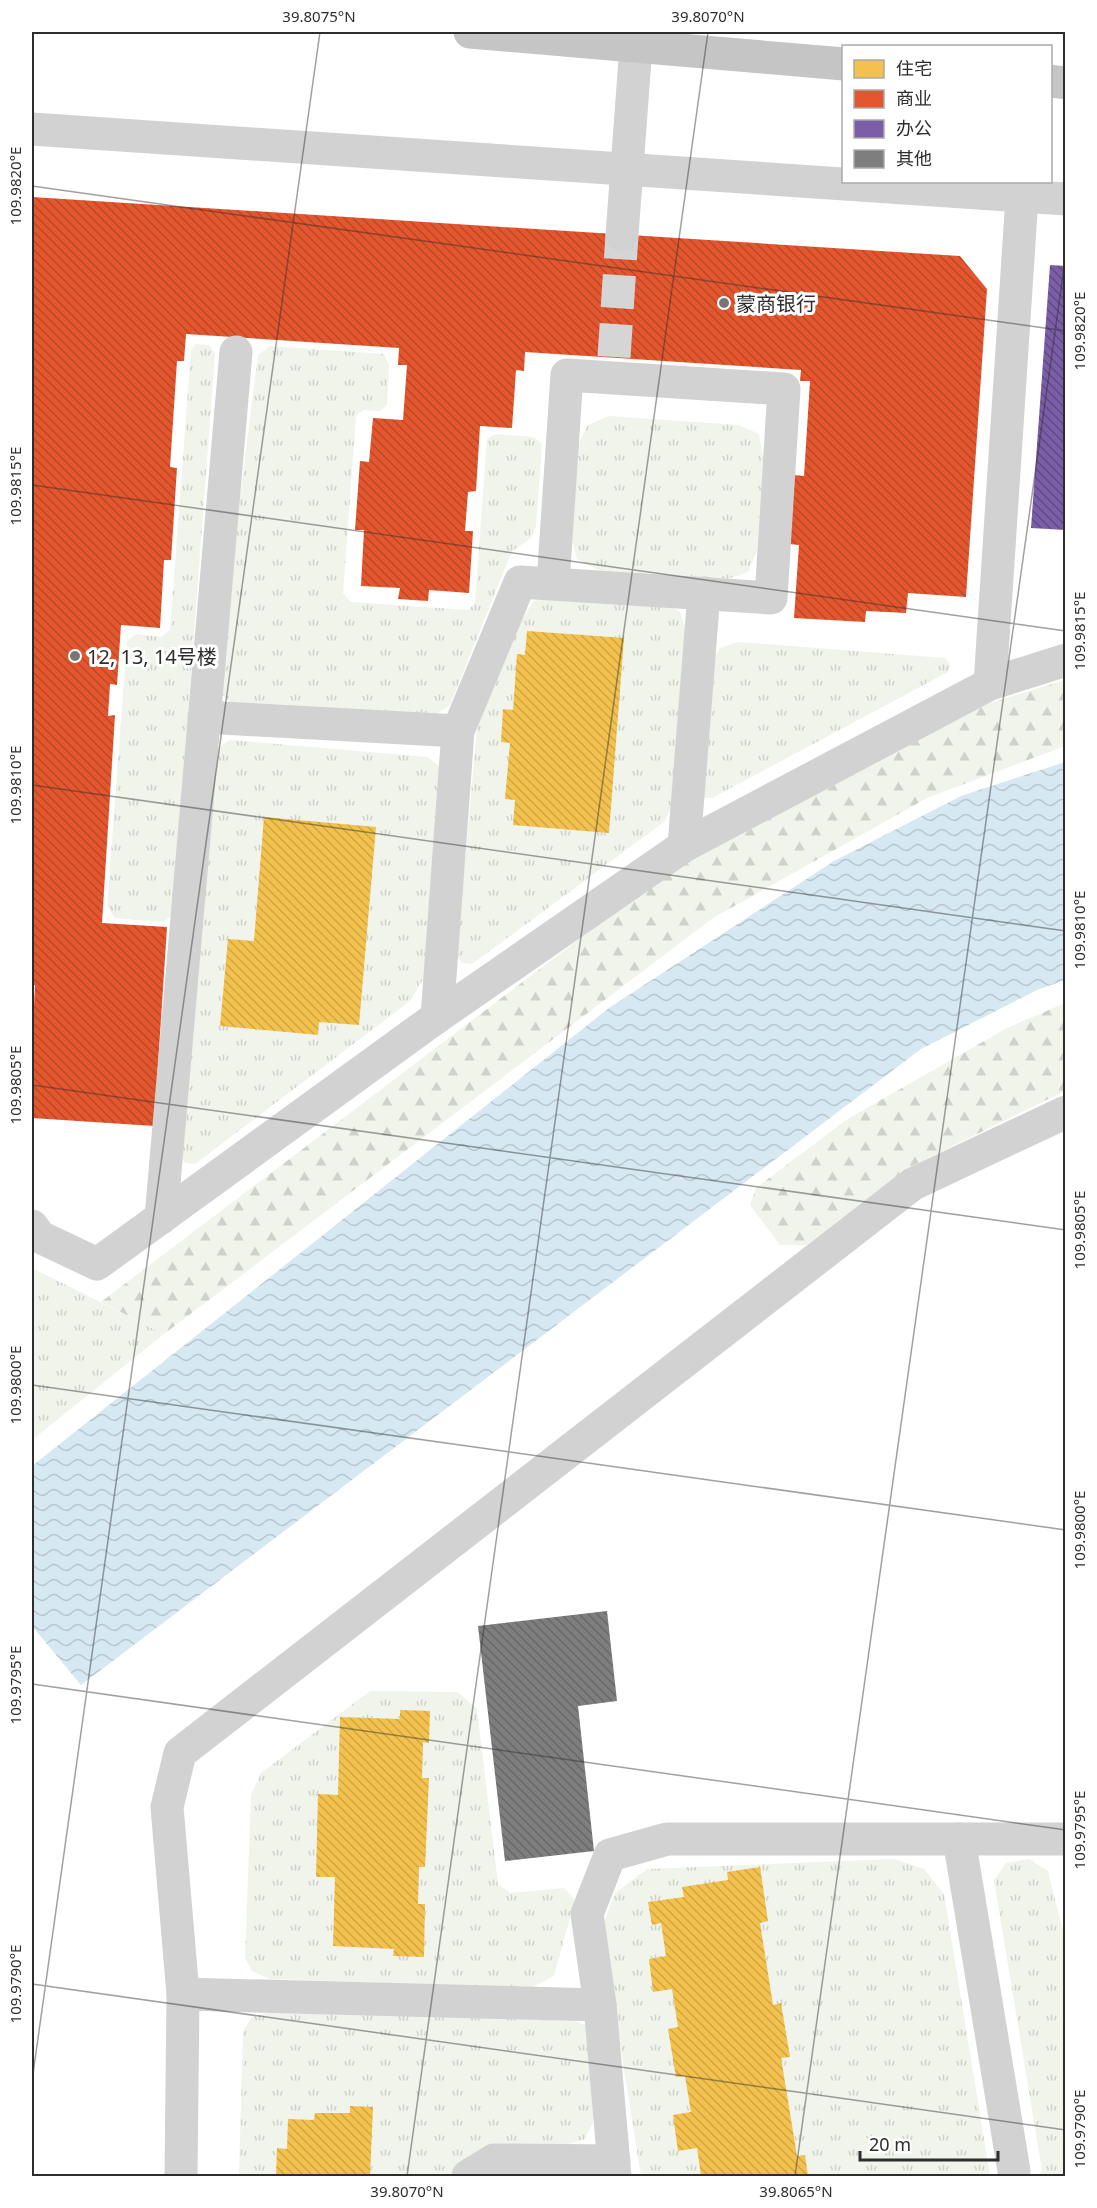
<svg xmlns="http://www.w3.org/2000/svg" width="1097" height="2208" viewBox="0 0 1097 2208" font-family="'Noto Sans','Noto Sans SC',sans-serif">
  <defs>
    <pattern id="grass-tufts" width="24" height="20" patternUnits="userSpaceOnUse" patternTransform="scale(1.5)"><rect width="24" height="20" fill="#f0f4eb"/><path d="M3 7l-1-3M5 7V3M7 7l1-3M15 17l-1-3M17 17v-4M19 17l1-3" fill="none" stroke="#ced2ca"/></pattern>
    <pattern id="forest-firs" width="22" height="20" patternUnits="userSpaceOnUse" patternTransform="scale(1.5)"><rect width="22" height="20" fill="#f0f4eb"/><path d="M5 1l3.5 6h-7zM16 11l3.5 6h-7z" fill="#ced2ca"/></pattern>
    <pattern id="water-waves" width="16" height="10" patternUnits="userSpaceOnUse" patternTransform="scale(1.5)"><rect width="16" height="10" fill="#d6e8f1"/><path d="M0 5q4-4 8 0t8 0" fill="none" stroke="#b8c7cf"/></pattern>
    <pattern id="homes-back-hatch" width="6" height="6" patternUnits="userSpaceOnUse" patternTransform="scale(1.5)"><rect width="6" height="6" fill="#f2c14e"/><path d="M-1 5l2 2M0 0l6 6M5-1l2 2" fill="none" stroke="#d0a644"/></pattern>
    <pattern id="shops-back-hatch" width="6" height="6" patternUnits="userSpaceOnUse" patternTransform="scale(1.5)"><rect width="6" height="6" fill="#e4572e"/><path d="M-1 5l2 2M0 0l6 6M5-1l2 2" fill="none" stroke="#b94828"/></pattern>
    <pattern id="offices-back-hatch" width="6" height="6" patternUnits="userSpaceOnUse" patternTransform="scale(1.5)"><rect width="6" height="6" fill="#7b5ea7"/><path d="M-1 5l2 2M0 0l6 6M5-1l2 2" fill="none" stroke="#604a81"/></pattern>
    <pattern id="building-back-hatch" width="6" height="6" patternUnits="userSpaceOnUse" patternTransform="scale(1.5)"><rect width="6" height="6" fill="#7e7e7e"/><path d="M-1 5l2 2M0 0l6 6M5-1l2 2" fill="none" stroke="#686868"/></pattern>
  </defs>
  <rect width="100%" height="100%" fill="#fff"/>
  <g fill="url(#grass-tufts)">
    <path d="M 196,344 L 209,345 L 215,353 L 173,915 L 163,922 L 115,918 L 107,907 L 127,641 L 136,634 L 161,637 L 170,630 L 191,350 Z"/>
    <path d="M 270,346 L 384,354 L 389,365 L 387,405 L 380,411 L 363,410 L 356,416 L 343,593 L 351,602 L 468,610 L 475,603 L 487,439 L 495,434 L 534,437 L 542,444 L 536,526 L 530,539 L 512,551 L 450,705 L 435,715 L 231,703 L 216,688 L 258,355 Z"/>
    <path d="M 609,416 L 739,425 L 759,434 L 763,458 L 757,552 L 748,572 L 728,579 L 598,570 L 577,559 L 571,537 L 577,447 L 588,425 Z"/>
    <path d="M 547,595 L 663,602 L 680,612 L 686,630 L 674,803 L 664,822 L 472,964 L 462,963 L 457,956 L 477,726 L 503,650 L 533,602 Z"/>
    <path d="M 738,642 L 945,658 L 950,664 L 948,672 L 712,798 L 702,797 L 708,668 L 720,648 Z"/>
    <path d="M 230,740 L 427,757 L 443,769 L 424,978 L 410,1001 L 195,1164 L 185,1163 L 180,1154 L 215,750 Z"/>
    <path d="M 32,1268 L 164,1334 L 32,1440 Z"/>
    <path d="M 370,1691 L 458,1692 L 477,1709 L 498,1884 L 510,1893 L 564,1888 L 575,1900 L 554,1976 L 531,1988 L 270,1979 L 252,1971 L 245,1958 L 251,1795 L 261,1773 Z"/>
    <path d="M 894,1859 L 924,1869 L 944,1894 L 990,2176 L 641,2176 L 602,1929 L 614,1894 L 647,1869 Z"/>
    <path d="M 1029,1859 L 1048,1871 L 1065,1939 L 1065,2176 L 1039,2176 L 1042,2170 L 994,1880 L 1006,1863 Z"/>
    <path d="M 269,2012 L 567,2019 L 586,2025 L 591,2040 L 593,2122 L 585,2139 L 568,2144 L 494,2145 L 454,2176 L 239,2176 L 243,2031 L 252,2017 Z"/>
  </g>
  <g fill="url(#forest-firs)">
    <path d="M 1065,680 L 1065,746 L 927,798 L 713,918 L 164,1334 L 101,1302 L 661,877 L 987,704 Z"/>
    <path d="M 1065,1003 L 1065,1091 L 906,1169 L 807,1245 L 780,1245 L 750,1205 L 756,1188 L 846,1120 L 1007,1028 Z"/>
  </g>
  <path fill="url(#water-waves)" d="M 1065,762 L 1065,980 L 1037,990 L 921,1049 L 81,1685 L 32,1626 L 32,1466 L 609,1008 L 834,861 L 961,796 Z"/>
  <g fill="url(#homes-back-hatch)">
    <path d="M 527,631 L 624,638 L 609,833 L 513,825 L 515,800 L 505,799 L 510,743 L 501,742 L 503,709 L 513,710 L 517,654 L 525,655 Z"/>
    <path d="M 264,817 L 376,827 L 359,1025 L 319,1022 L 318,1035 L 220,1026 L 228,939 L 254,941 Z"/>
    <path d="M 400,1710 L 430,1711 L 429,1743 L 423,1742 L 422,1778 L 429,1778 L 425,1867 L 419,1867 L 418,1904 L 425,1904 L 424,1957 L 393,1956 L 394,1949 L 333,1946 L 335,1877 L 316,1877 L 318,1794 L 338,1795 L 340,1717 L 400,1719 Z"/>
    <path d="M 760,1867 L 768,1921 L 760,1923 L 773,2005 L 781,2003 L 790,2057 L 781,2058 L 797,2156 L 805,2155 L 808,2176 L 701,2176 L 697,2148 L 678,2151 L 673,2115 L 691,2112 L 685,2076 L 676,2077 L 668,2029 L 678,2027 L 672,1989 L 653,1992 L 649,1959 L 666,1956 L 661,1923 L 652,1925 L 648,1902 L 684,1897 L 682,1887 L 728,1880 L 727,1872 Z"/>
    <path d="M 350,2106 L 373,2107 L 370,2176 L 276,2176 L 277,2148 L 287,2149 L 288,2119 L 314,2120 L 315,2113 L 350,2113 Z"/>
  </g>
  <path fill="url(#shops-back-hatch)" d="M 32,197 L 960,256 L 987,289 L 966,597 L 908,593 L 906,613 L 866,611 L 865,622 L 794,618 L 799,545 L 789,544 L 794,475 L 804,476 L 810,381 L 800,381 L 801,370 L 525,352 L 524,371 L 516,370 L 512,428 L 480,426 L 476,491 L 468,492 L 465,531 L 473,531 L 469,593 L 429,590 L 428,601 L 398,599 L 400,588 L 361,586 L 364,530 L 355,530 L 360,461 L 369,462 L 373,418 L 403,420 L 407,365 L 398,365 L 399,348 L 186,334 L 184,361 L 177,361 L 170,467 L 177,468 L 171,560 L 164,560 L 160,628 L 121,625 L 117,685 L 110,684 L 108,716 L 115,715 L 102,923 L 167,927 L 154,1126 L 32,1118 L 32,1047 L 35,985 L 32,985 Z"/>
  <path fill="url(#offices-back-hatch)" d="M 1050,265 L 1066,266 L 1066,530 L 1031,528 Z"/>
  <path fill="url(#building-back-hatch)" d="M 607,1611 L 617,1701 L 578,1706 L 594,1851 L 505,1861 L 478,1626 Z"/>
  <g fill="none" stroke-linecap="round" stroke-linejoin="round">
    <path stroke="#d5d5d5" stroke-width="33" stroke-dasharray="33 16" stroke-linecap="butt" d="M 614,357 L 622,235"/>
    <g stroke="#d2d2d2" stroke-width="33">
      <path d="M 32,129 L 1066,199"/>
      <path d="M 622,235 L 636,46"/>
      <path d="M 990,684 L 1023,182"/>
      <path d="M 204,717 L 458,731"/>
      <path d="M 684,846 L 704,593"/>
      <path d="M 437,1017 L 458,731 L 520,582 L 771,598 L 784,389 L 567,375 L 553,583"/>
      <path d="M 161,1218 L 236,352"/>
      <path d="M 32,1226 L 40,1237 L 97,1264 L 437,1017 L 684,846 L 990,684 L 1066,660"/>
      <path d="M 959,1839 L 1014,2171"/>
      <path d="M 183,1994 L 600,2005"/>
      <path d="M 181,2176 L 183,1994 L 167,1807 L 180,1753 L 913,1184 L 1066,1112"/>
      <path d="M 468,2176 L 494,2160 L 614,2161"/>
      <path d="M 615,2176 L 600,2005 L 587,1914 L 610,1855 L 667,1839 L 1066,1839"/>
    </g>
    <g stroke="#c5c5c5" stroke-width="33">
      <path d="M 470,32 L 844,64"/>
      <path d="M 1050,81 L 1066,83"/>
    </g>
  </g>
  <path fill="none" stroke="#2d2d2d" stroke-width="1.5" stroke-opacity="0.45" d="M 32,186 L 1066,331M 32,485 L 1066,631M 32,785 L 1066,931M 32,1085 L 1066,1230M 32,1385 L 1066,1530M 32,1684 L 1066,1830M 32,1984 L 1066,2130M 32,2081 L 320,32M 407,2176 L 708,32M 795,2176 L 1066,254"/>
  <g fill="#767676" stroke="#fff" stroke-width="2">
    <circle cx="724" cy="303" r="6"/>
    <circle cx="75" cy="656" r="6"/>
  </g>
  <g text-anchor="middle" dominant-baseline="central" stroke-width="6" stroke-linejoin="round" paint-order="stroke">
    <g font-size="20" fill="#2d2d2d" stroke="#fff" text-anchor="start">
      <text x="736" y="303">蒙商银行</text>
      <text x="87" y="656">12, 13, 14号楼</text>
    </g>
  </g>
  <rect width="1097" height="2208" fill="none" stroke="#ffffff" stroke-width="66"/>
  <rect x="842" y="45" width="210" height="138" fill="#ffffff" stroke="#ababab" stroke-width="1.5"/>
  <rect x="854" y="60" width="30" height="18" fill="#f2c14e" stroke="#ababab" stroke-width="1.5"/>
  <text x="896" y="75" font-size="18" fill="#2d2d2d">住宅</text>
  <rect x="854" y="90" width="30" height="18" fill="#e4572e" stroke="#ababab" stroke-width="1.5"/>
  <text x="896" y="105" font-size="18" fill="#2d2d2d">商业</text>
  <rect x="854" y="120" width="30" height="18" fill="#7b5ea7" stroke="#ababab" stroke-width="1.5"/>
  <text x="896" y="135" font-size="18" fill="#2d2d2d">办公</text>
  <rect x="854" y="150" width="30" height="18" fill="#7e7e7e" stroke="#ababab" stroke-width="1.5"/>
  <text x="896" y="165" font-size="18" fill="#2d2d2d">其他</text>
  <path d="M860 2151v9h138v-9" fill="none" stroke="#2d2d2d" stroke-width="3"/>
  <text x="869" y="2151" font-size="18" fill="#2d2d2d" stroke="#ffffff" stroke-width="4.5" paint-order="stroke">20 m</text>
  <rect x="33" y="33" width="1031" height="2142" fill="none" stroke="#2d2d2d" stroke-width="2"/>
  <g font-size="15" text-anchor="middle" fill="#2d2d2d">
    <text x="319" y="22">39.8075°N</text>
    <text x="708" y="22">39.8070°N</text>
    <text transform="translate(16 186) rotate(-90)" y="5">109.9820°E</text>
    <text transform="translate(1080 331) rotate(-90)" y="5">109.9820°E</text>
    <text transform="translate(16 486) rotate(-90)" y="5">109.9815°E</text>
    <text transform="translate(1080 631) rotate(-90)" y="5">109.9815°E</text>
    <text transform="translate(16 785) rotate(-90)" y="5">109.9810°E</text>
    <text transform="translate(1080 930) rotate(-90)" y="5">109.9810°E</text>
    <text transform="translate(16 1085) rotate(-90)" y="5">109.9805°E</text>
    <text transform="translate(1080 1230) rotate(-90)" y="5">109.9805°E</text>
    <text transform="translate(16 1385) rotate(-90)" y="5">109.9800°E</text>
    <text transform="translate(1080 1530) rotate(-90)" y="5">109.9800°E</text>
    <text transform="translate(16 1685) rotate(-90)" y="5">109.9795°E</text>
    <text transform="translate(1080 1830) rotate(-90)" y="5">109.9795°E</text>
    <text transform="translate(16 1984) rotate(-90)" y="5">109.9790°E</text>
    <text transform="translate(1080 2129) rotate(-90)" y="5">109.9790°E</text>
    <text x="407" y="2197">39.8070°N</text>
    <text x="796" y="2197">39.8065°N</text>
  </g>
</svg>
